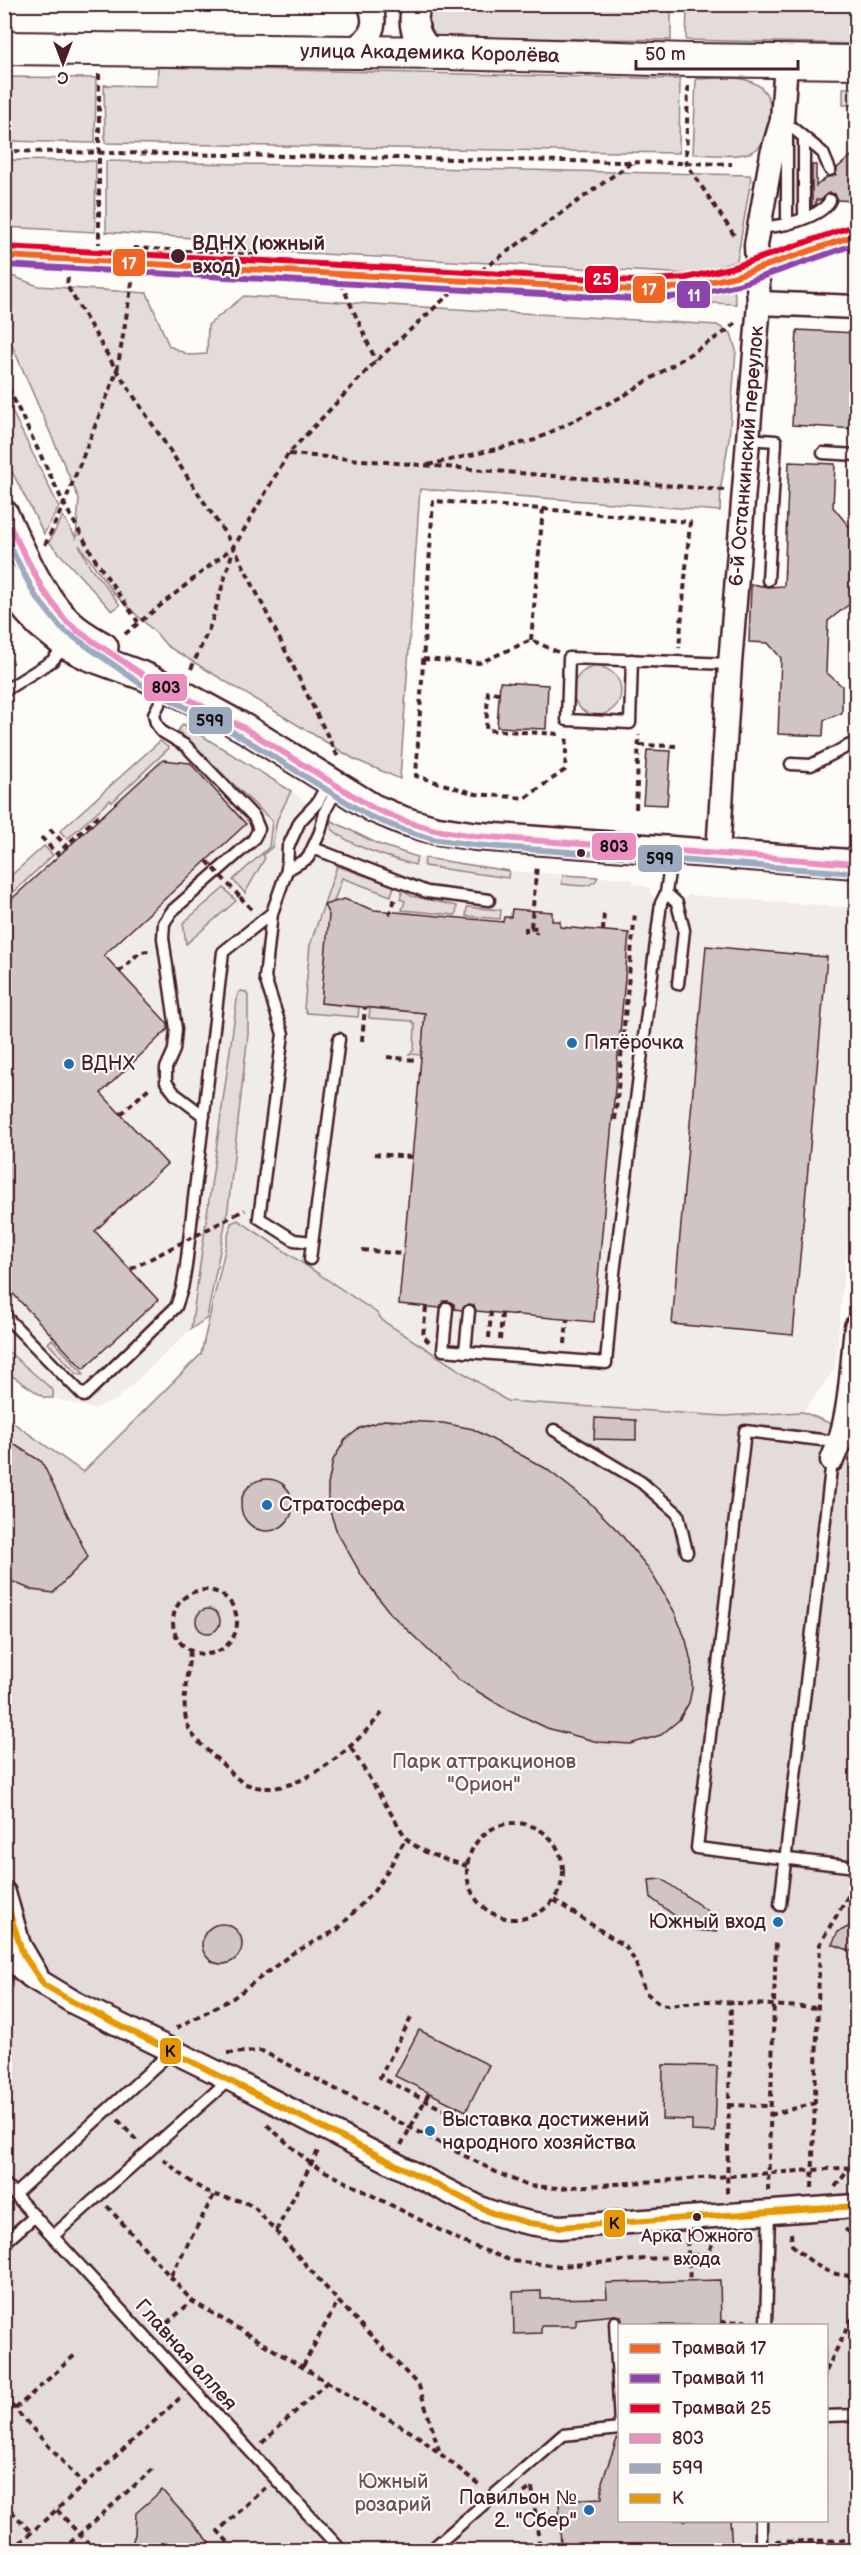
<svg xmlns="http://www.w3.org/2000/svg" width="861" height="2555" viewBox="0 0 861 2555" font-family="'Balsamiq Sans',sans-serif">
  <rect width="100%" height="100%" fill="#fdfcf7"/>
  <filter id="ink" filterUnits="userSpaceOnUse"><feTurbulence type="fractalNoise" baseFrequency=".0167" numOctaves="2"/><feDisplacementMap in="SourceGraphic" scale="12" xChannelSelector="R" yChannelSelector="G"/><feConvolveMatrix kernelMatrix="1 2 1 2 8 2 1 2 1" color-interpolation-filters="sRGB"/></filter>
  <g filter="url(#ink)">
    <path fill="#f0ece8" d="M 183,724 L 291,791 L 330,820 L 378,844 L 417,857 L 509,871 L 632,879 L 634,883 L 650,888 L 650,893 L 667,912 L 689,895 L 856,908 L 856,1147 L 835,1369 L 803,1412 L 724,1416 L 507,1401 L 383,1321 L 377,1313 L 238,1220 L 230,1224 L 210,1296 L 207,1318 L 191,1329 L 116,1400 L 93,1409 L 53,1398 L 53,1390 L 5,1348 L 4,881 L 160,741 L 167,746 Z"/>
    <g fill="#e3dcda" stroke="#967e82" stroke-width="1.5" fill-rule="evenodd">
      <path d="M 438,4 L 671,8 L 671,40 L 440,37 C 428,33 425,21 431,9 Z"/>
      <path d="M 687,7 L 856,10 L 856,44 L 686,40 Z"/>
      <path d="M 158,67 L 680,79 L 679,153 L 105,143 L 104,85 L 157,86 Z"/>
      <path d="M 5,77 L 96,78 L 95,143 L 5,141 Z"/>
      <path d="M 696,79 C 714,79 739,74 756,84 C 780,97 775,144 749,153 C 732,158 710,154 693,154 Z"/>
      <rect x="843" y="88" width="13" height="17"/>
      <path d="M 5,160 L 96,161 L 95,232 L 5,227 Z"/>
      <path d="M 106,161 L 750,175 L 751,179 L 737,261 L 691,274 L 192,247 L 192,238 L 106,232 Z"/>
      <path d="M 4,276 L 15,277 L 38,286 L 147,293 L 169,346 L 189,355 L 207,354 L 208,325 L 244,296 L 717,325 L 731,333 L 736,350 L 729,439 L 721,486 L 720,511 L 420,489 L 400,779 L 354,759 L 167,646 L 156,633 L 115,595 L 79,545 L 89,565 L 120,605 L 112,611 L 49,542 L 63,516 L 76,538 L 79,499 L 5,329 Z"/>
      <path d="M 733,281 L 736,304 L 657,301 L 694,295 Z"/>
      <path d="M 4,395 L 59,507 L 44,534 L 5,458 Z"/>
      <circle cx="597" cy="691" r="24"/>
      <path d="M 183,724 L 291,791 L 277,820 L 272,847 L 263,855 L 265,858 L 245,893 L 233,880 L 269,847 L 272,821 L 178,731 Z"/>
      <path d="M 160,741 L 169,748 L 112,802 L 110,800 L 67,839 L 60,831 Z"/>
      <path d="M 330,820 L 378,844 L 417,857 L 415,865 C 391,858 350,847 332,829 Z"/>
      <path d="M 44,846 L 53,855 L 5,900 L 5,881 Z"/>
      <path d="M 425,858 L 509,871 L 508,878 L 424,866 Z"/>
      <path d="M 337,866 L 394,886 L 391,896 L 342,878 L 333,904 L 326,905 L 330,912 L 321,1003 L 359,1007 L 358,1017 L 307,1013 L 304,1008 L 310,945 Z"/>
      <path d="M 563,875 L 598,877 C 592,890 575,885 562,884 Z"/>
      <path d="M 224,888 L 236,901 L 186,944 L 183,923 Z"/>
      <path d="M 403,889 L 411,896 L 457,906 L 456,915 L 402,910 L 405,901 L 400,899 Z"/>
      <path d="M 467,907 L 501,910 L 500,919 L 466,916 Z"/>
      <path d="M 241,991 L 246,992 L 248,996 L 248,1034 L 228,1209 L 207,1318 L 191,1329 L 238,993 Z"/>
      <path d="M 370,1008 L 425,1013 L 422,1055 L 409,1054 L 414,1050 L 415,1025 L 412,1021 L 369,1018 Z"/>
      <path d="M 238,1220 L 377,1313 L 383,1321 L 507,1401 L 724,1416 L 803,1412 L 856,1434 L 856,2550 L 5,2550 L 5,1417 L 83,1472 L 201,1354 L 231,1223 ZM 620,2326 L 826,2326 L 826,2520 L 620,2520 Z"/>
      <path d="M 52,1339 L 84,1374 L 83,1375 L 77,1374 L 48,1343 Z"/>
      <path d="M 4,1348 L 53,1390 L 53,1398 L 45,1398 L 5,1371 Z"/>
    </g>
    <g fill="#d0c5c4" stroke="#4a1f2b" stroke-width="1.5">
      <path d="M 856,152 L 856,201 L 837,200 L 835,194 L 830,193 L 821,200 L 816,200 L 816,204 L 812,207 L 812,165 L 816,165 L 816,186 L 827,177 L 836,175 L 837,168 Z"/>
      <path d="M 797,330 L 856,333 L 856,429 L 792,425 Z"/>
      <path d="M 789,462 L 835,464 L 833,507 L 856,535 L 856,599 L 828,621 L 826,672 L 842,686 L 842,713 L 824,720 L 823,736 L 778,734 L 781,658 L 768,643 L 749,642 L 751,584 L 768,587 L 784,586 Z"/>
      <path d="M 500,682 L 548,685 L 546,729 L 497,727 Z"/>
      <path d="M 647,750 L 671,751 L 667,805 L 643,804 Z"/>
      <path d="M 163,760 L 190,763 L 246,824 L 104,955 L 168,1024 L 168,1029 L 101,1093 L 167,1164 L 95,1231 L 158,1300 L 83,1369 L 4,1284 L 4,906 Z"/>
      <path d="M 344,899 L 374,910 L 503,922 L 504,917 L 511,917 L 512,909 L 552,912 L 552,921 L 560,921 L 560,927 L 629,933 L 594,1322 L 476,1311 L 474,1305 L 469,1304 L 462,1310 L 454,1309 L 454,1304 L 448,1301 L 443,1301 L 440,1308 L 399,1304 L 425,1013 L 321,1003 L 329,915 L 324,905 Z"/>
      <path d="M 706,946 L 827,957 L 793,1335 L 672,1324 Z"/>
      <path d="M 595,1418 L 636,1420 L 636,1440 L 594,1439 Z"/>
      <path d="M 384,1420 L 443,1423 L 473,1429 L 545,1468 L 588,1501 L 619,1532 L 649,1569 L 674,1611 L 686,1640 L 692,1666 L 692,1689 L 689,1703 L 679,1720 L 661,1735 L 630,1744 L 598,1742 L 547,1728 L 501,1706 L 459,1680 L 390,1613 L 362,1576 L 337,1532 L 328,1506 L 328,1485 L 333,1460 L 345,1440 L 360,1428 Z"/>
      <path d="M 4,1438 L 42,1462 L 88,1557 L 53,1593 L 32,1590 L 4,1578 Z"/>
      <circle cx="267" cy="1505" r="26"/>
      <circle cx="208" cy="1621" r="12"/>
      <path d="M 662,1879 L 709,1912 L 717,1932 L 694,1930 L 651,1898 L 649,1880 Z"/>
      <path d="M 856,1923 L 856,1953 L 832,1944 L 838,1932 Z"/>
      <circle cx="222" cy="1944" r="20"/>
      <path d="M 419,2030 L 489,2065 L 466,2111 L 395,2076 Z"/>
      <path d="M 663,2065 L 717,2066 L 715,2132 L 692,2131 L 692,2120 L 662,2119 Z"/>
      <path d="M 720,2280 L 721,2325 L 623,2325 L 621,2316 L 615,2315 L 576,2319 L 576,2326 L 541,2326 L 541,2333 L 514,2334 L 513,2292 L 541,2291 L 541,2299 L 607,2298 L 606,2283 Z"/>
      <path d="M 617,2439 L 620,2439 L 620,2520 L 730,2520 L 732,2550 L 561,2550 L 559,2500 L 602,2498 L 602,2482 Z"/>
      <path d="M 162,2490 L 170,2499 L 217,2550 L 130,2550 L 135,2534 L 136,2513 Z"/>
    </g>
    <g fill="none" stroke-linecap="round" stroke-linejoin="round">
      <defs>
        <g id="service">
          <path d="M 784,121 L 823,153 L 830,170"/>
          <path d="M 787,131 L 787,224"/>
          <path d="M 804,138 L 804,218"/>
          <path d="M 759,226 C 775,230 823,217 830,200"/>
          <path d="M 748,439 L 776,441 L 768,580"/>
          <path d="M 823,453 L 856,455"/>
          <path d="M 632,660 L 630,723 L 567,720 L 569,658 L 730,664"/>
          <path d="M 167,689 L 154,714 L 156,723 L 161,731 L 186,746 L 254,817 L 259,829 L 253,840 L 172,911 L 164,923 L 163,938 L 176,1029 L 174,1050 L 166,1068 L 166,1082 L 175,1094 L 204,1116"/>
          <path d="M 4,691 L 52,661 L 66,645"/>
          <path d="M 791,764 L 811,765 L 856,742"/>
          <path d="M 313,848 L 427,892 L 489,900"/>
          <path d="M 672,851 L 666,893 L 677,903 L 684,930 L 678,984"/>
          <path d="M 287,870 L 308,858 L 320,832 L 326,809 L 338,787"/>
          <path d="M 312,1242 L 294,1240 L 259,1218 L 283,1034 L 265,978 L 272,913 L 287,870 L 288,847 L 300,821 L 317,803 L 329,781"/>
          <path d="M 310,1259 L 339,1039"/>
          <path d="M 447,1308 L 443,1350 L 606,1363 L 614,1273 L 661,903 L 666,893"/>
          <path d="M 4,1315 L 84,1396 L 176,1307 L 182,1289 L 186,1266 L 223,952 L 272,913"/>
          <path d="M 465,1352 L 469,1311"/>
          <path d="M 554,1430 L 641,1482 L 678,1514 L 687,1552"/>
          <path d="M 856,1444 L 745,1431 L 697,1848 L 856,1867"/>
          <path d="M 780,1905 L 832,1460"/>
          <path d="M 4,2183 L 341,2550"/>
          <path d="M 15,2194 L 172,2051"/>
          <path d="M 53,2236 L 230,2079"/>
          <path d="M 4,2243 L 35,2216"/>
          <path d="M 615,2322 L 620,2426"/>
          <path d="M 766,2326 L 769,2212"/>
          <path d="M 826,2416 L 856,2415"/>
          <path d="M 431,2550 L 563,2435 L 620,2429"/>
          <path d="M 761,2550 L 761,2520"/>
        </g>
        <g id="minor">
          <path d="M 344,51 C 366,46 381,28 369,4"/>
          <path d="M 759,303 L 856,307"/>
          <path id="s1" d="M 718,853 L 730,664 L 759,303 L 756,245 L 772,154 L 782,120 L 786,62"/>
          <path d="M 832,1460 C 851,1420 851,1371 856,1327"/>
          <path d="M 4,1893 L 19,1945 L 36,1974"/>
          <path d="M 4,1954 L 32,1977 L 75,2003 L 230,2079 L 482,2209 C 508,2219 531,2225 560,2227 L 856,2206"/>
        </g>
        <g id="tertiary">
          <path d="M 417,4 C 410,24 416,39 431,53 L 445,53"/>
          <path d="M 4,514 C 22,551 39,595 69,623 C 79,633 92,640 104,647"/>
          <path d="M 4,576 L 27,610 L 40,624 L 66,645 L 88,656 L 146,677 L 189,698 L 244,728 L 373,808 L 404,821 L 435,830 L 475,836 L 856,864"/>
        </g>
        <g id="secondary">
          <path id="s2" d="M 4,48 L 445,53 L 689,60 L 856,62"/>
        </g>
      </defs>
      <use href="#service" stroke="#4a1f2b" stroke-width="15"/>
      <use href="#minor" stroke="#4a1f2b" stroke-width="27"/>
      <use href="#tertiary" stroke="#4a1f2b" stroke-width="32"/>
      <use href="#secondary" stroke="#4a1f2b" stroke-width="36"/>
      <g stroke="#4a1f2b" stroke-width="4" stroke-dasharray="6 4.5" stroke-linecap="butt">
        <path d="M 99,74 L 99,244"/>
        <path d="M 688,86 L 686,163 L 736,238"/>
        <path d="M 4,151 L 732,164"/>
        <path d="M 133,248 L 259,255"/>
        <path d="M 4,264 L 146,271"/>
        <path d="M 69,267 L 67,286 L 117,371 L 234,547 L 338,757"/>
        <path d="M 341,283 L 376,361"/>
        <path d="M 4,379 L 64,504 L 96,561 L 138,622"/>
        <path d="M 289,454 L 724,490"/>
        <path d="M 428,465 L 535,440 L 625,395 L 728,330 L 736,322"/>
        <path d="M 543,509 L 690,522 L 679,648"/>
        <path d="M 45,545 L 64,504 L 117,371 L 134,271"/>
        <path d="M 125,634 L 233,547"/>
        <path d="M 531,640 L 543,509 L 433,501 L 416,776 L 476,794 L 525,798 L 565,770 L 567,734"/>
        <path d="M 423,659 L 479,663 L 531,640 L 558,652"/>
        <path d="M 191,669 L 211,624 L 234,547 L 288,454 L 376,361 L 454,290 L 631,163"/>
        <path d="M 499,693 L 488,692 L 486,730 L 560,734"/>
        <path d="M 639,745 L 676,746"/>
        <path d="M 636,809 L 639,735"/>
        <path d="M 50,829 L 68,848"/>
        <path d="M 41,837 L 57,854 L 98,816 L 100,818"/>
        <path d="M 240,897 L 252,910"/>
        <path d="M 389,915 L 396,896"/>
        <path d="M 531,927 L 537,865"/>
        <path d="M 603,931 L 604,911"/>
        <path d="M 526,933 L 526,927 L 537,928 L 536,934"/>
        <path d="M 119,972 L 140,952 L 149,951"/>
        <path d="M 362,1041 L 365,1007"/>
        <path d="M 387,1057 L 416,1060"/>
        <path d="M 121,1114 L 151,1086"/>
        <path d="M 615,1120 L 635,913"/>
        <path d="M 374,1154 L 412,1157"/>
        <path d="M 235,1215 L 245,1210"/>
        <path d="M 362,1250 L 403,1254"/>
        <path d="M 426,1307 L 423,1336 L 429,1342"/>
        <path d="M 489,1338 L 491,1312"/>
        <path d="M 500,1340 L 502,1313"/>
        <path d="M 565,1344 L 567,1319"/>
        <circle cx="205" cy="1622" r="32"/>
        <path d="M 190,1651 C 188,1672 182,1699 186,1720 C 190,1738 207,1749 220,1762 C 227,1768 235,1778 244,1783 C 292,1806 355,1746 382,1713"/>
        <path d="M 351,1748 L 406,1838 C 423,1855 445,1859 467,1866"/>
        <circle cx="515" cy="1871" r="48"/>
        <path d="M 554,1900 L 626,1947 L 635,1961 L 645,1992 L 660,2004 L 668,2005 L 706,2001 L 818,2008"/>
        <path d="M 411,2018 L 380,2077 L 471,2124"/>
        <path d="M 176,2028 L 233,1998 L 293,1953 L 337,1930 L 374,1891 L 388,1870 L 406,1838"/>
        <path d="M 227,2053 L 262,2051 L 498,2173 L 528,2186 L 559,2188 L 856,2167"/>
        <path d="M 729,2105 L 770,2106"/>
        <path d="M 770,2115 L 815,2103"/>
        <path d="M 118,2120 L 137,2141"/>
        <path d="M 267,2125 L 311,2164 L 465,2243 L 512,2261 L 560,2266 L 707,2254 L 716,2238"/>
        <path d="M 401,2145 L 429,2093"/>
        <path d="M 163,2159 C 178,2171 194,2187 213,2194 C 228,2200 243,2198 256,2209 L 338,2301 L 419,2386 L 439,2450"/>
        <path d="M 835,2187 L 850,2168"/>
        <path d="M 812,2188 L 820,1943 L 856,1883"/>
        <path d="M 768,2191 L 776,1940"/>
        <path d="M 727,2193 L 731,2002"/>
        <path d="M 107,2206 L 192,2301 L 419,2437 L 482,2487"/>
        <path d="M 845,2229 L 856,2237"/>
        <path d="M 276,2231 L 319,2149"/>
        <path d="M 791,2233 L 792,2245 C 814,2264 825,2276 856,2276"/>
        <path d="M 687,2240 L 690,2281"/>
        <path d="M 171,2275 L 214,2195"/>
        <path d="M 848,2276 L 856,2283"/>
        <path d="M 721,2322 L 753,2321"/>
        <path d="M 159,2330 L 192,2301"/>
        <path d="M 303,2366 L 338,2301"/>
        <path d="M 826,2371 L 856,2310"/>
        <path d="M 4,2397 L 84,2485"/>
        <path d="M 15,2409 L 75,2355"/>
        <path d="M 262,2443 L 327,2382"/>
        <path d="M 524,2493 L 532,2487 L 540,2550"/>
        <path d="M 4,2503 L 31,2532"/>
        <path d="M 57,2510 L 94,2550"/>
        <path d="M 776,2542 L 856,2540"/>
        <path d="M 12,2550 L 180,2398"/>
        <path d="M 62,2550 L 154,2468"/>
        <path d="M 235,2550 L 218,2531 L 266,2487"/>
      </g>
      <use href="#service" stroke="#fdfcf7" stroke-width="10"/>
      <use href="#minor" stroke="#fdfcf7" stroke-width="22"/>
      <use href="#tertiary" stroke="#fdfcf7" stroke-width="27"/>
      <use href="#secondary" stroke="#fdfcf7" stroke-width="32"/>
      <g stroke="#4a1f2b" stroke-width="4" stroke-dasharray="6 4.5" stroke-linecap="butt">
        <path d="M 207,861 L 240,897"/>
        <path d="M 131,1269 L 235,1215"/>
      </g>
      <defs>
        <path id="bus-1" d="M 4,515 L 43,590 L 67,622 L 78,631 L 146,677 L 244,728 L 373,808 L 404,821 L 435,830 L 475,836 L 856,864"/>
        <path id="bus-2" d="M 4,535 L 35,595 L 61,628 L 141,684 L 240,736 L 369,816 L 401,829 L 432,839 L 474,845 L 855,873"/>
        <path id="bus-3" d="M 4,1895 L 23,1954 L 44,1985 L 75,2003 L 492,2213 L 529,2223 L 560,2227 L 856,2206"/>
      </defs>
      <use href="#bus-1" stroke="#fdfcf7" stroke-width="10"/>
      <use href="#bus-2" stroke="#fdfcf7" stroke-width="10"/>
      <use href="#bus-3" stroke="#fdfcf7" stroke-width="10"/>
      <use href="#bus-1" stroke="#ed8ec1" stroke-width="6"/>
      <use href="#bus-2" stroke="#9eaabf" stroke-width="6"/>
      <use href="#bus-3" stroke="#e69804" stroke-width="6"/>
      <defs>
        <path id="tram-1" d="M 4,256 L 634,290 L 687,287 L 736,276 L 856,235"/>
        <path id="tram-2" d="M 4,265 L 635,299 L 688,296 L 738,285 L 856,244"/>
        <path id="tram-3" d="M 4,247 L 634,281 L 686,278 L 734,267 L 853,226"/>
      </defs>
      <use href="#tram-1" stroke="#fdfcf7" stroke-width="10"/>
      <use href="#tram-2" stroke="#fdfcf7" stroke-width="10"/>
      <use href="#tram-3" stroke="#fdfcf7" stroke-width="10"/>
      <use href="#tram-1" stroke="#f26522" stroke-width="6"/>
      <use href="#tram-2" stroke="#8e44ad" stroke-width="6"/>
      <use href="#tram-3" stroke="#e4002b" stroke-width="6"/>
    </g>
  </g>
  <g fill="#4a1f2b" stroke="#fdfcf7" stroke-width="2">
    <circle cx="178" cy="256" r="8"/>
    <circle cx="581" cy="853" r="5"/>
    <circle cx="697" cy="2217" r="5"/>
  </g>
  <g fill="#1f6fb2" stroke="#fdfcf7" stroke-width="2">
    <circle cx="572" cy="1043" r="6"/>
    <circle cx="69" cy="1064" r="6"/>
    <circle cx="267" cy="1505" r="6"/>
    <circle cx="778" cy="1922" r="6"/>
    <circle cx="430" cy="2131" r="6"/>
    <circle cx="589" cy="2510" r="6"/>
  </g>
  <g text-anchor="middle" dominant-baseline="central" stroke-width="4.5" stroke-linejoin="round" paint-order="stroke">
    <g font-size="18" fill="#4a1f2b" stroke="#fdfcf7">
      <text x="697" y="2236">Арка Южного<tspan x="697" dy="23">входа</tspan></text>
    </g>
    <g font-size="20" fill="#4a1f2b" stroke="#fdfcf7">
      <text stroke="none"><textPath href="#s2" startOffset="426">улица Академика Королёва</textPath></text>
      <text stroke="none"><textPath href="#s1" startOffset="398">6-й Останкинский переулок</textPath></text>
      <text transform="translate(186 2355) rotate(48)">Главная аллея</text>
    </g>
    <g font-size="20" font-weight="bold" fill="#4a1f2b" stroke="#fdfcf7" text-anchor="start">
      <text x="192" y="244">ВДНХ (южный<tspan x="192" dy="23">вход)</tspan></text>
    </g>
    <g font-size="20" fill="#4a1f2b" stroke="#fdfcf7" text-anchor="start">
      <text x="584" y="1043">Пятёрочка</text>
      <text x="81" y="1064">ВДНХ</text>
      <text x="279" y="1505">Стратосфера</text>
      <text x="766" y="1922" text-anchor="end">Южный вход</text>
      <text x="442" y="2120">Выставка достижений<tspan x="442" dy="23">народного хозяйства</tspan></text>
      <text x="577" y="2498" text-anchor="end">Павильон №<tspan x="577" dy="23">2. "Сбер"</tspan></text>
    </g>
    <g font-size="20" fill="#704e57" stroke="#fdfcf7">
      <text x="484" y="1762">Парк аттракционов<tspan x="484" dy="23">"Орион"</tspan></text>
      <text x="393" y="2482">Южный<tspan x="393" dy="23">розарий</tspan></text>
    </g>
  </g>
  <g stroke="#fdfcf7" stroke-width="2">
    <rect x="112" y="248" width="34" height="29" rx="6" fill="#f26522"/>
    <rect x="584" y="265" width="35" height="29" rx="6" fill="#e4002b"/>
    <rect x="632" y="275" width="34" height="29" rx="6" fill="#f26522"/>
    <rect x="676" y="280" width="35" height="29" rx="6" fill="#8e44ad"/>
    <rect x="143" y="673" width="45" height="29" rx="6" fill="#ed8ec1"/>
    <rect x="188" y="706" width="45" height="29" rx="6" fill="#9eaabf"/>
    <rect x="591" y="832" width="46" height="29" rx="6" fill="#ed8ec1"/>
    <rect x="637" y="844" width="46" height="29" rx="6" fill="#9eaabf"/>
    <rect x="159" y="2037" width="23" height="28" rx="6" fill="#e69804"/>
    <rect x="603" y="2209" width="23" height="29" rx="6" fill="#e69804"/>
  </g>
  <g font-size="16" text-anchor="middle" font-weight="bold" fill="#fff">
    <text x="129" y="269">17</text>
    <text x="602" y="285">25</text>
    <text x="649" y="295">17</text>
    <text x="694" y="301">11</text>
  </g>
  <g font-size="16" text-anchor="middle" font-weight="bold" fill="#111">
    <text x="166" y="693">803</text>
    <text x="210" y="726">599</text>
    <text x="614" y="852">803</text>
    <text x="660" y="864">599</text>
    <text x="170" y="2057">К</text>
    <text x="614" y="2229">К</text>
  </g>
  <rect width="861" height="2555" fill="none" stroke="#fdfcf7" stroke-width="24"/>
  <rect x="12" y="12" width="837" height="2531" fill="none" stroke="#4a1f2b" stroke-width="2" filter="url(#ink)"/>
  <rect x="618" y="2324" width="210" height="198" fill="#fdfcf7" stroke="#b5a4a5" stroke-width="1.5"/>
  <rect x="630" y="2344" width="30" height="9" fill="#f26522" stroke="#b5a4a5" stroke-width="1.5"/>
  <text x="672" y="2354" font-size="18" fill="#4a1f2b">Трамвай 17</text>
  <rect x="630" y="2374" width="30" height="9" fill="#8e44ad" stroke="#b5a4a5" stroke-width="1.5"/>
  <text x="672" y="2384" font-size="18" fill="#4a1f2b">Трамвай 11</text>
  <rect x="630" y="2404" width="30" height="9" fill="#e4002b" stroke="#b5a4a5" stroke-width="1.5"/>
  <text x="672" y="2414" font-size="18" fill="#4a1f2b">Трамвай 25</text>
  <rect x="630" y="2434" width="30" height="9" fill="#ed8ec1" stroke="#b5a4a5" stroke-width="1.5"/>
  <text x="672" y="2444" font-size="18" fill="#4a1f2b">803</text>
  <rect x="630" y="2464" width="30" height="9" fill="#9eaabf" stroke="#b5a4a5" stroke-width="1.5"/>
  <text x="672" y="2474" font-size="18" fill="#4a1f2b">599</text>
  <rect x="630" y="2494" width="30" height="9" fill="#e69804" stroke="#b5a4a5" stroke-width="1.5"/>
  <text x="672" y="2504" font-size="18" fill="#4a1f2b">К</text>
  <g transform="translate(63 63) rotate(180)" stroke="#fdfcf7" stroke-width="4.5" paint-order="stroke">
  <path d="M0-4.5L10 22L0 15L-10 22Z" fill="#4a1f2b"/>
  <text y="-9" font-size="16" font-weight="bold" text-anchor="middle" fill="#4a1f2b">С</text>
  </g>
  <path d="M636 60v9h162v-9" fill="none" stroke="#4a1f2b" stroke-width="3"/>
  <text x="645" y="60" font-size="18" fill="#4a1f2b" stroke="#fdfcf7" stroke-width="4.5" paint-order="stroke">50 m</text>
</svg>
